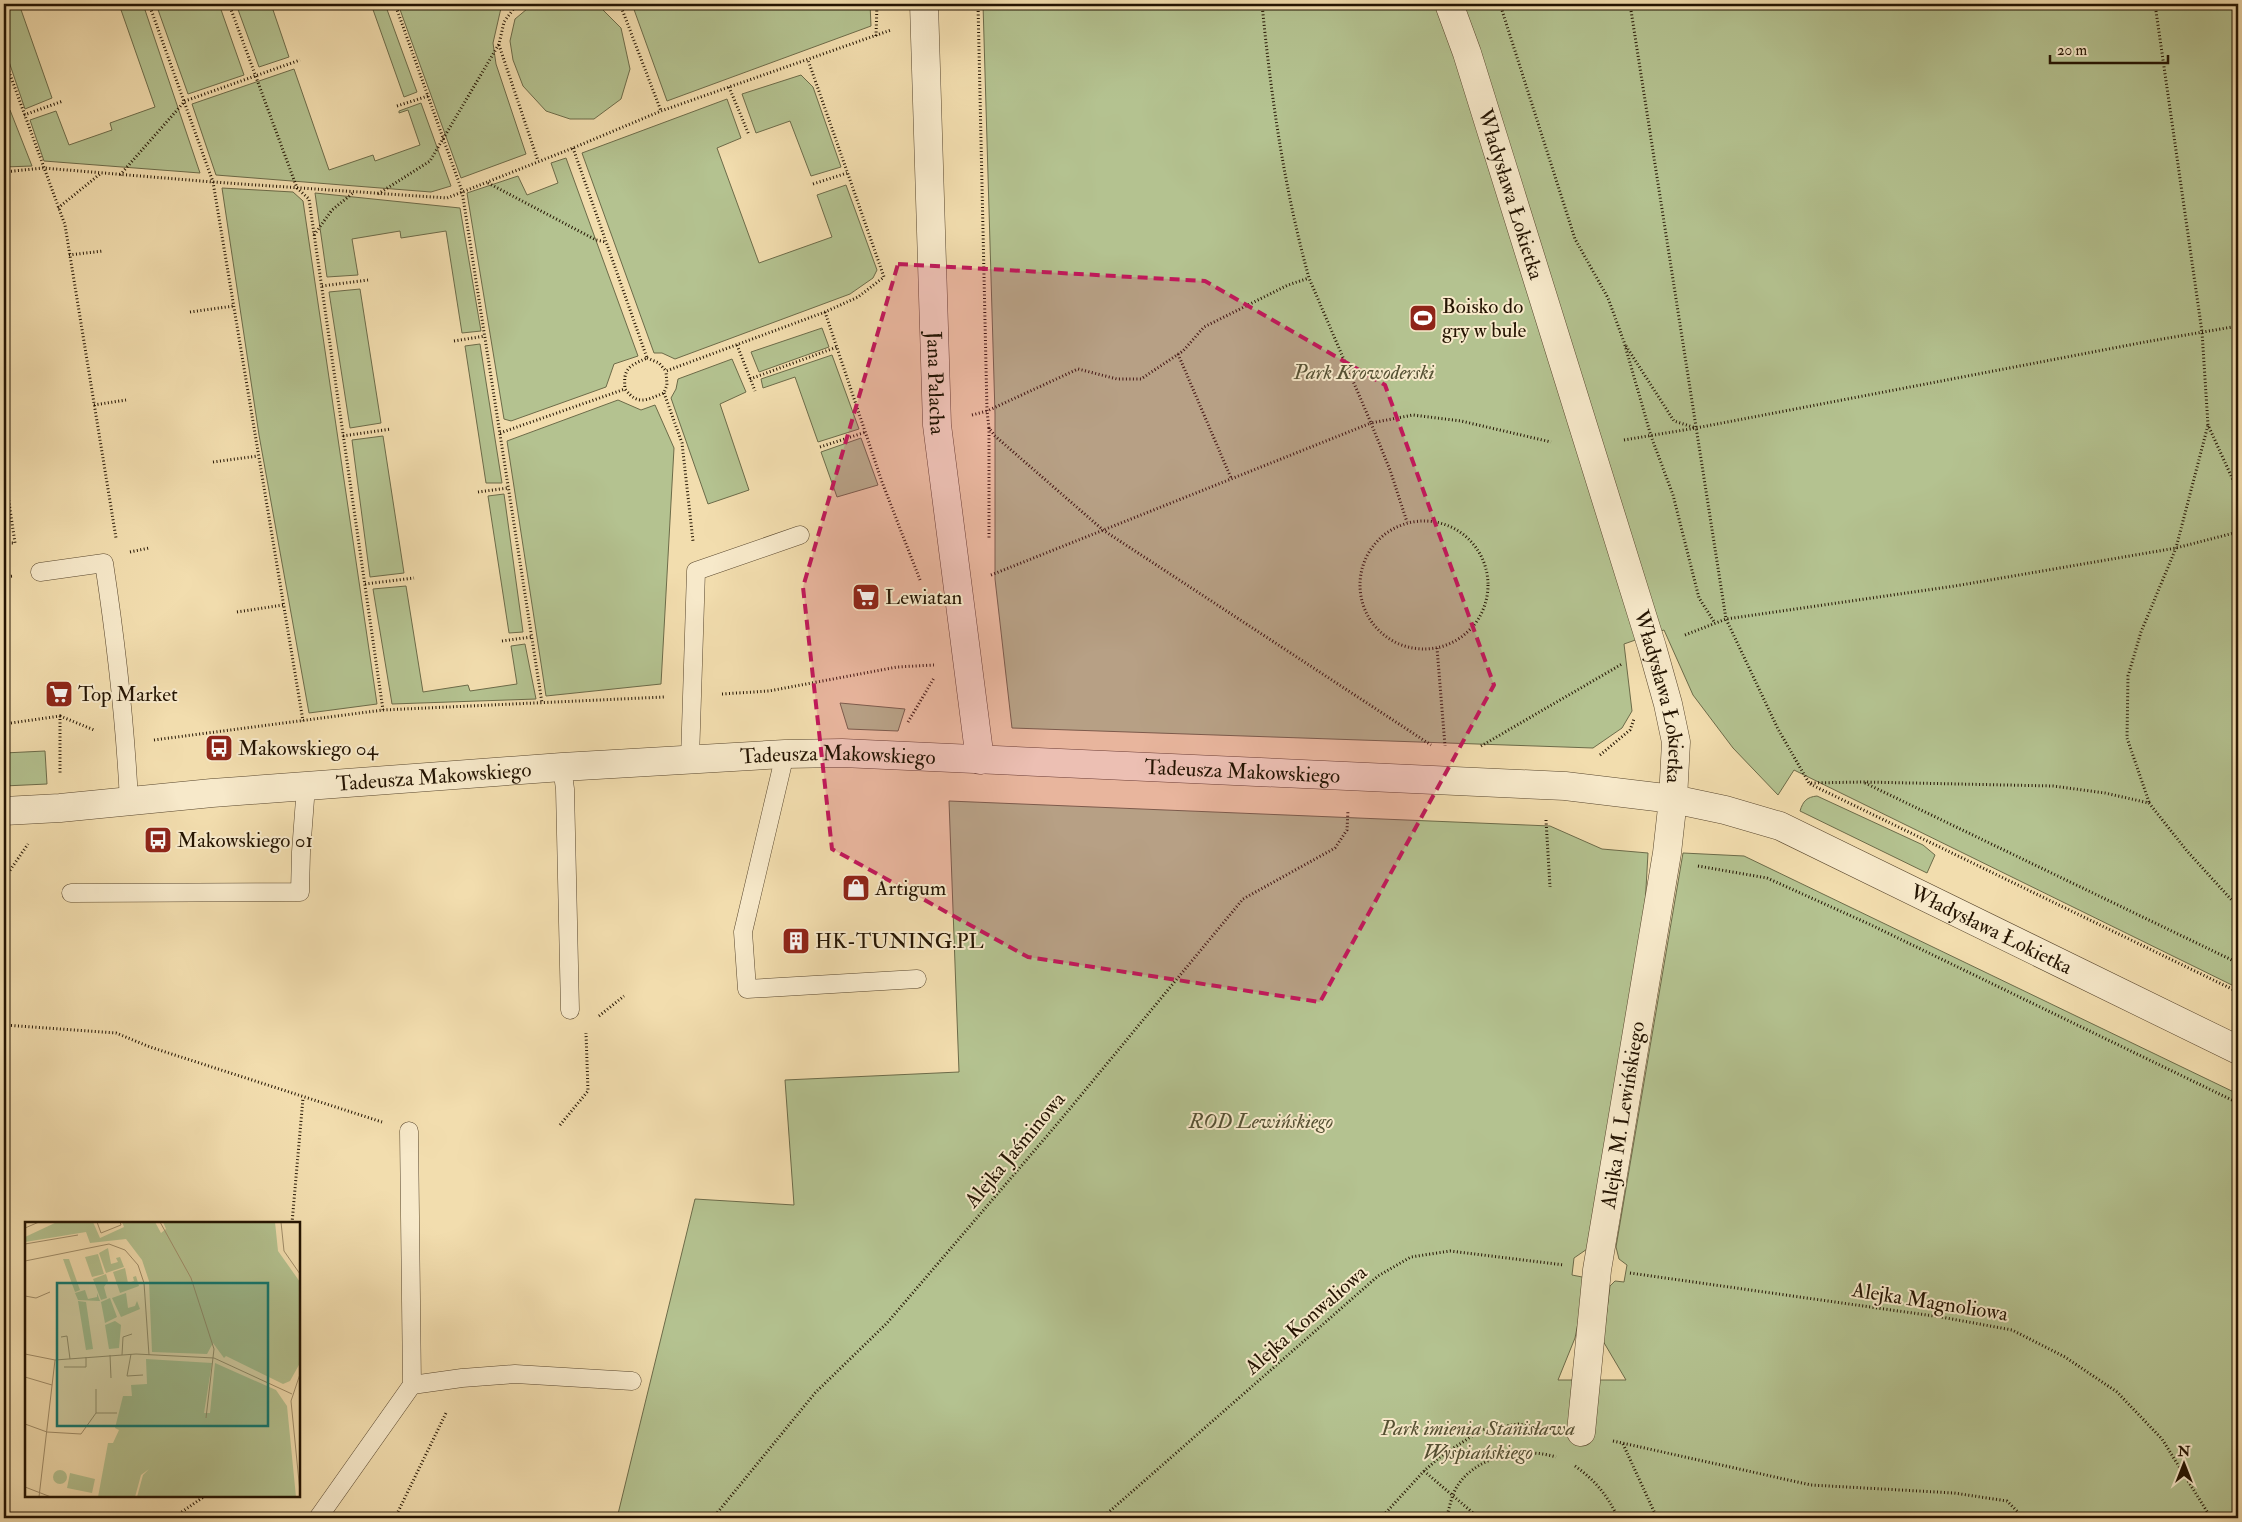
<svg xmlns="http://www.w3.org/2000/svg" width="2242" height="1522" viewBox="0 0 2242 1522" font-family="'IM FELL Double Pica',serif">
  <rect width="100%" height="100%" fill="#f2ddae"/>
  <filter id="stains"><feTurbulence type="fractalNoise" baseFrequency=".004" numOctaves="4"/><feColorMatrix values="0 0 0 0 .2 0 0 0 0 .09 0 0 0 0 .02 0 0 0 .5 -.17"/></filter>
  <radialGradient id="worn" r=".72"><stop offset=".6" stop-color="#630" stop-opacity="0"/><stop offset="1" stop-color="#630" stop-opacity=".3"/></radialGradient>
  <g fill="#b4c290" stroke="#6c6b49">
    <path d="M 4,4 L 19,4 L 52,98 L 25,109 L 4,47 Z"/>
    <path d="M 127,4 L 143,4 L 200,173 L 44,161 L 30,120 L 56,111 L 69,145 L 112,130 L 110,123 L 155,107 L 120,7 Z"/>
    <path d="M 156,4 L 219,4 L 244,75 L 188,94 Z"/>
    <path d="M 236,4 L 271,4 L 289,57 L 259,67 Z"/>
    <path d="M 371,4 L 385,4 L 417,92 L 404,97 Z"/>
    <path d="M 398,4 L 504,4 L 501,8 L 493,43 L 496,64 L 526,154 L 461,178 Z"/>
    <path d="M 533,4 L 594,4 L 602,9 L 621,28 L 630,69 L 621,99 L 594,119 L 570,119 L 546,111 L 523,86 L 513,60 L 510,41 L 515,19 Z"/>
    <path d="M 632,4 L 870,4 L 871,26 L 667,101 Z"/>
    <path d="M 983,4 L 2238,4 L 2238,988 L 1794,770 L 1778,795 L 1733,748 L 1693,695 L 1664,630 L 1624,644 L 1632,711 L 1622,728 L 1593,748 L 1012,728 L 995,579 L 995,414 Z"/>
    <path d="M 294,69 L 329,170 L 373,155 L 375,161 L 420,145 L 408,110 L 399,113 L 399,111 L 421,103 L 451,186 L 431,192 L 216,175 L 192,104 Z"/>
    <path d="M 801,75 L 813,87 L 841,167 L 811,176 L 790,121 L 756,133 L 742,94 Z"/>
    <path d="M 727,99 L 741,138 L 717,148 L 759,263 L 832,237 L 817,195 L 846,185 L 877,270 L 873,278 L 850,294 L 675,359 L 662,353 L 654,353 L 582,153 Z"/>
    <path d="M 10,110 L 32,166 L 4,167 L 4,112 Z"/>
    <path d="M 566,158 L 638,356 L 614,364 L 606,387 L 511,421 L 504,419 L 467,193 L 518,176 L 527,195 L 558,183 L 551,163 Z"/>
    <path d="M 222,188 L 293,192 L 303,201 L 377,704 L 309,713 L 259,435 Z"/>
    <path d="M 315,193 L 460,208 L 481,331 L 462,333 L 446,231 L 401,238 L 400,231 L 352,239 L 358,275 L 327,277 Z"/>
    <path d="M 360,289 L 381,423 L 350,428 L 329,292 Z"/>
    <path d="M 822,328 L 829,347 L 759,372 L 751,352 Z"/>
    <path d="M 480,344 L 502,483 L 486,483 L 465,346 Z"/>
    <path d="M 832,355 L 859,429 L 818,442 L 795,377 L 763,388 L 761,379 Z"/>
    <path d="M 732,359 L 746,392 L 720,404 L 749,490 L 708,504 L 671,398 L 676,389 L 678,379 Z"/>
    <path d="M 618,400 L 641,410 L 655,405 L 674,448 L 661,684 L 546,696 L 507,441 Z"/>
    <path d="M 383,436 L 404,573 L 370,577 L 352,440 Z"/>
    <path d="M 861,438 L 878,485 L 837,497 L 821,452 Z"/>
    <path d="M 504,494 L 523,632 L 509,633 L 488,496 Z"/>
    <path d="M 406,586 L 423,692 L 468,685 L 470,691 L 517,684 L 511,646 L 525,644 L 536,699 L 392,704 L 373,589 Z"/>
    <path d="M 840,703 L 905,709 L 898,731 L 848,729 Z"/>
    <path d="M 45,751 L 47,784 L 4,786 L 4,753 Z"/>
    <path d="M 1817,796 L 1923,845 L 1935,855 L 1927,873 L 1800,811 C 1803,801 1807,797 1817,796 Z"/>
    <path d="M 949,801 L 1550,826 L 1602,849 L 1648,853 L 1645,906 L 1590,1247 L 1574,1258 L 1572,1275 L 1587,1278 L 1575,1338 L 1558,1380 L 1626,1380 L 1603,1341 L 1610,1286 L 1615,1281 L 1624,1282 L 1627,1265 L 1619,1259 L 1616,1247 L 1683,853 L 1744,856 L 2238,1094 L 2238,1518 L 617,1518 L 695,1199 L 794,1205 L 785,1080 L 959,1072 Z"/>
  </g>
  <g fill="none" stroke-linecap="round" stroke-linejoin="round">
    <defs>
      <g id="service">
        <path d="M 40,572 L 104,563 C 116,642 125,721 129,801"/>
        <path d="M 785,754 L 743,932 L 747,989 L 917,979"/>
        <path d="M 690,759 L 696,571 L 800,535"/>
        <path d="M 562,767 L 565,789 L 570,1010"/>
        <path d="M 71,893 L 300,892 L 301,852 L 306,786"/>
        <path d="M 412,1385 L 462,1378 L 515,1374 L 632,1381"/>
        <path d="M 318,1518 L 412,1385 L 409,1131"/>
      </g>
      <g id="minor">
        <path id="s1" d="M 924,4 L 937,425 L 980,760"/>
        <path id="s2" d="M 4,811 L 60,808 L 212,793 L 562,767 L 785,754 L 842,753 L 1565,786 L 1673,799 L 1667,853 L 1597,1270 L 1581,1432"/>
      </g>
      <g id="tertiary">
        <path id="s3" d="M 1449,4 L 1467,53 L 1652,647 L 1668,704 L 1676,742 L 1673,799 L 1725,810 L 1780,826 L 2238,1050"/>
      </g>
    </defs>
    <use href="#service" stroke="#58462d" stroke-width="19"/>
    <use href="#minor" stroke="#58462d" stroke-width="29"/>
    <use href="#tertiary" stroke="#58462d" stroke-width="29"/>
    <g stroke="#241402" stroke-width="3" stroke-dasharray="1 2.5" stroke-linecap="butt">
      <path d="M 149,4 L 213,182 L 303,721"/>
      <path d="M 229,4 L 297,188 L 309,199 L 383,710"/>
      <path d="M 395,4 L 462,191 L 542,703"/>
      <path d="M 620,4 L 661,111"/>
      <path d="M 978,4 L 987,411 L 1078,369 L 1117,379 L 1141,379 L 1183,351 L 1204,327 L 1288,285 L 1309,278"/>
      <path d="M 1262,4 C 1271,96 1284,188 1309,278 L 1371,423 L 1413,415 L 1461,421 L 1551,442"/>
      <path d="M 1500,4 L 1575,239 L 1608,298 L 1624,342 L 1651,436 L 1673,495 L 1699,598 L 1715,623"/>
      <path d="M 1630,4 L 1726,619 L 1778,729 L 1809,783 L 1864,782 L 2053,786 L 2105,793 L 2149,803 L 2187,851 L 2238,907"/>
      <path d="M 2155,4 L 2202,332 L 2208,425 L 2238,491"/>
      <path d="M 876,36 L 877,4"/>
      <path d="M 499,45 L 538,161"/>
      <path d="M 4,58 L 65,225 L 116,538"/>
      <path d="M 729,87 L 749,135"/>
      <path d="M 397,106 L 428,96"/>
      <path d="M 24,115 L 63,101"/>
      <path d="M 573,148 L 647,358 C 629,366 623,368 625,389"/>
      <path d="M 4,172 L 43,168 L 213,182 L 447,198 L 573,148 L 661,111 L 891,30"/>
      <path d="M 120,175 L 185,101 L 300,60"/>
      <path d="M 488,183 L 596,240 L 606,242"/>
      <path d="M 813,184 L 847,173"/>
      <path d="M 378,194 L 430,161 L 499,44 L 504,22 L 517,4"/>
      <path d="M 58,208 L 100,174"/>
      <path d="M 314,235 L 332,210 L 353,193"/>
      <path d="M 69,255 L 103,251"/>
      <path d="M 322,286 L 368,280"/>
      <path d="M 190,312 L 234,306"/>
      <path d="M 825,312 L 882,482 L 920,580"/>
      <path d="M 454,341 L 485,336"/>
      <path d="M 737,345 L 755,391"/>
      <path d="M 1626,346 L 1674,421 L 1696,428"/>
      <path d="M 1178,354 L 1231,478"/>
      <path d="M 647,358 L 659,363 L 666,371 L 825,312 L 858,297 L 884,277 L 808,60"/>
      <path d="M 750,379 L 837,347"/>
      <path d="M 664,393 L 682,443 L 693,541"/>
      <path d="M 94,405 L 126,400"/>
      <path d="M 972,415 L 987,411 L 989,428 L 995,436 L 1103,530 L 1431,745"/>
      <path d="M 989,428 L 989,539"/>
      <path d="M 500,433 L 625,389 C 638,406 646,400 664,393 L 667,385 L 666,371"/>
      <path d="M 343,436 L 391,429"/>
      <path d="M 1624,440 L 1696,428 L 2145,342 L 2238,326"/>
      <path d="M 820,447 L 866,432"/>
      <path d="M 213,462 L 258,456"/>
      <path d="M 4,469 L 15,543 L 4,543"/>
      <path d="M 478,492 L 508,488"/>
      <circle cx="1424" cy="585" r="64"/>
      <path d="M 130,552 L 149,548"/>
      <path d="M 991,575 L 1371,423 L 1390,470 L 1407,522"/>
      <path d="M 4,577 L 13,576"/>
      <path d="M 365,584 L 414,578"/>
      <path d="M 237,612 L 283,605"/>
      <path d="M 1685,635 L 1726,619 L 1955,586 L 2176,548 L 2238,532"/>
      <path d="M 502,641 L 531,637"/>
      <path d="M 1437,648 L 1445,746"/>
      <path d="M 722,694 L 769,691 L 897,667 L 934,665"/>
      <path d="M 60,716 L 94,730"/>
      <path d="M 908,722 L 934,678"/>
      <path d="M 4,724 L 60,716 L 60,773"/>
      <path d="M 154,740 L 383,710 L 664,697"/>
      <path d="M 1481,746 L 1622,664"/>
      <path d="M 1600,755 L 1630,730 L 1634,719"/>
      <path d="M 1865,783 L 2238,963"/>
      <path d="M 1810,784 L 2238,992"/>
      <path d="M 2149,802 L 2127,738 L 2128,676 L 2141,632 L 2176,548 L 2208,425"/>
      <path d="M 1546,820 L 1550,887"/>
      <path d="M 1698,866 L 1767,878 L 1869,924 L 2238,1103"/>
      <path d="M 4,879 L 28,844"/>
      <path d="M 599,1016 L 624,996"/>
      <path d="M 4,1025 L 116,1033 L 150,1047 L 382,1122"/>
      <path d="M 560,1125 L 588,1091 L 586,1033"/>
      <path d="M 292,1223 L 303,1098"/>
      <path d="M 1630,1273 L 1941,1317 L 2012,1330 L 2065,1357 L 2117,1392 L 2162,1439 L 2211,1518"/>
      <path d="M 1613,1441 L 1811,1485 L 1954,1493 L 2007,1501 L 2024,1518"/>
      <path d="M 1623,1444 L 1657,1518"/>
      <path d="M 1575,1466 C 1595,1480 1608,1496 1618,1518"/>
      <path d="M 1424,1471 L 1479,1518"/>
      <path d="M 173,1518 L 205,1496"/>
      <path d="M 395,1518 L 447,1411"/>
      <path d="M 713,1518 L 815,1393 L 887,1323 L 1058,1123 L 1243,899 L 1335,848 L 1347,830 L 1348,810"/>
      <path d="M 1102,1518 L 1378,1276 L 1411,1257 L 1450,1251 L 1564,1265"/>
      <path d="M 1381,1518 L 1424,1471 L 1440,1457 L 1481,1430 L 1518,1424 L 1548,1428"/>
      <path d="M 1446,1518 C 1450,1508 1451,1495 1458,1485 C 1478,1455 1524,1447 1556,1457"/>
      <path d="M 1609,1518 L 1616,1515"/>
    </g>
    <use href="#service" stroke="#f7e9ca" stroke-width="18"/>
    <use href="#minor" stroke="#f7e9ca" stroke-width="28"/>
    <use href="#tertiary" stroke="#f7e9ca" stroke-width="28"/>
  </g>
  <path fill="#c2185b" fill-opacity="0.2" stroke="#c2185b" stroke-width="4" stroke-dasharray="10 6" stroke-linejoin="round" d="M 898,264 L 1205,281 L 1385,385 L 1494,685 L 1320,1002 L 1028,957 L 832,849 L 803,587 Z"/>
  <defs>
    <symbol id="stadium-square" viewBox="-11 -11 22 22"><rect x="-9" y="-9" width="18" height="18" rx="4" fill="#8f2418" stroke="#f7e9ca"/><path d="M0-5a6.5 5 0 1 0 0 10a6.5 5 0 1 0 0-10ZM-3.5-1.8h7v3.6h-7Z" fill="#fff"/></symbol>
    <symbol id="supermarket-square" viewBox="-11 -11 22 22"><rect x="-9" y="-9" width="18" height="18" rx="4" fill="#8f2418" stroke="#f7e9ca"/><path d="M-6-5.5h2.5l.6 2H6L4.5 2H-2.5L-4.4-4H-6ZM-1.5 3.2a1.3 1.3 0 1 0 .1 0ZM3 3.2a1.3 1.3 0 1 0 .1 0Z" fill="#fff"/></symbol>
    <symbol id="bus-square" viewBox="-11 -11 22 22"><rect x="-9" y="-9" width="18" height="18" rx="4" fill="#8f2418" stroke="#f7e9ca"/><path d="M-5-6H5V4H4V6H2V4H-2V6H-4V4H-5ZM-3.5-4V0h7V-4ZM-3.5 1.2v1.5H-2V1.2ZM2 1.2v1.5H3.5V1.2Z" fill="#fff"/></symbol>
    <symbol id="shop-square" viewBox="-11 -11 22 22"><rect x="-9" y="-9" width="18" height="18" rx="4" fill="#8f2418" stroke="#f7e9ca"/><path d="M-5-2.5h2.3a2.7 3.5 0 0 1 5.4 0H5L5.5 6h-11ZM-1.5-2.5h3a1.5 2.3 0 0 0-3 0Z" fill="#fff"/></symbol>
    <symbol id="building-square" viewBox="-11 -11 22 22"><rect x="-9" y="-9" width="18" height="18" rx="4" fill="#8f2418" stroke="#f7e9ca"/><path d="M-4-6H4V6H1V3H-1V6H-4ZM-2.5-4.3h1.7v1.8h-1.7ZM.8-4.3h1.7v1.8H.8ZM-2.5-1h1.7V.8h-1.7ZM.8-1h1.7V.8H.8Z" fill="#fff"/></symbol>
  </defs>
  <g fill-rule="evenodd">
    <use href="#stadium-square" x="1407" y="302" width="32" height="32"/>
    <use href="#supermarket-square" x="850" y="581" width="32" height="32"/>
    <use href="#supermarket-square" x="43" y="678" width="32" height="32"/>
    <use href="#bus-square" x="203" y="732" width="32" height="32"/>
    <use href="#bus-square" x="142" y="824" width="32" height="32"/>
    <use href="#shop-square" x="840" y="872" width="32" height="32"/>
    <use href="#building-square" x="780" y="925" width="32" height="32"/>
  </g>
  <g text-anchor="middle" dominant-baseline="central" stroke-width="4" stroke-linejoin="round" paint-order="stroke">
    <g font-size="21" fill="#241402" stroke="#f7e9ca">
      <text stroke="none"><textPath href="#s3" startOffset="200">Władysława Łokietka</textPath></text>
      <text stroke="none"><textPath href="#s1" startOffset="379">Jana Palacha</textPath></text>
      <text stroke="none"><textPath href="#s3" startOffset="725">Władysława Łokietka</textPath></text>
      <text stroke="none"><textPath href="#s2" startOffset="836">Tadeusza Makowskiego</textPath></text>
      <text stroke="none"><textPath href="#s2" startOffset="1241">Tadeusza Makowskiego</textPath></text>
      <text stroke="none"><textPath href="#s2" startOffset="431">Tadeusza Makowskiego</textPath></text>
      <text stroke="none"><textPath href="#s3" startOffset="1175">Władysława Łokietka</textPath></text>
      <text transform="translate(1623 1115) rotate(-81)">Alejka M. Lewińskiego</text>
      <text transform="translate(1015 1150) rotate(-50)">Alejka Jaśminowa</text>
      <text transform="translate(1930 1302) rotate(9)">Alejka Magnoliowa</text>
      <text transform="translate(1306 1320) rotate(-41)">Alejka Konwaliowa</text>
    </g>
    <g font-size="21" fill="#241402" stroke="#f7e9ca" text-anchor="start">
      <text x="1442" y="306">Boisko do<tspan x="1442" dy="24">gry w bule</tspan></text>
      <text x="885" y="597">Lewiatan</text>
      <text x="78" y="694">Top Market</text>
      <text x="238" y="748">Makowskiego 04</text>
      <text x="177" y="840">Makowskiego 01</text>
      <text x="875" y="888">Artigum</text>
      <text x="815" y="941">HK-TUNING.PL</text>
    </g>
    <g font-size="21" font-style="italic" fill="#565134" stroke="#f7e9ca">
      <text x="1364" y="372">Park Krowoderski</text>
      <text x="1261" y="1121">ROD Lewińskiego</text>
      <text x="1478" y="1428">Park imienia Stanisława<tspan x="1478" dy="24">Wyspiańskiego</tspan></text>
    </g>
  </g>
  <g transform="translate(25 1222)">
    <rect width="275" height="275" fill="#f2ddae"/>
    <path d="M 32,0 L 68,0 L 75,16 L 99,5 L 97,0 L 130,0 L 136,11 L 141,7 L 138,0 L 250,0 L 253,29 L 275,60 L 275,141 L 265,159 L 258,162 L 201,134 L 199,136 L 188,121 L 182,132 L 127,130 L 124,59 L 117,38 L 101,17 L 65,21 L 61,10 L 0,20 L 0,15 ZM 83,26 L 86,42 L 93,40 L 91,36 L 95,35 L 99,45 L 81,51 L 74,31 ZM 73,32 L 79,52 L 67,55 L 60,35 ZM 38,37 L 44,37 L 55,68 L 50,70 ZM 100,46 L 103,61 L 109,59 L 108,55 L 111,54 L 114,64 L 95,71 L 88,50 ZM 81,52 L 83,59 L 79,65 L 82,76 L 76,78 L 68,57 ZM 60,68 L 63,77 L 72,75 L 72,71 L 75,79 L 53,78 L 50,71 ZM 101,71 L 103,86 L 110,84 L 112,79 L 115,87 L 96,95 L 87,76 ZM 85,76 L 92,95 L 80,101 L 76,80 ZM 53,79 L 61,80 L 68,127 L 61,128 ZM 90,99 L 96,103 L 94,126 L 84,127 L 80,103 ZM 121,137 L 187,141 L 179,191 L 185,191 L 190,141 L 251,168 L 262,184 L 271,275 L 112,275 L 118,253 L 124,247 L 116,253 L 110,275 L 73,275 L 83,221 L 88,221 L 94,208 L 90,206 L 98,174 L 107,174 L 106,163 L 122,162 ZM28 255a7 7 0 1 1 14 0a7 7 0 1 1-14 0ZM 45,251 L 70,257 L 67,271 L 42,266 Z" fill="#b4c290"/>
    <path fill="none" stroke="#a08d69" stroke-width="1" d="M 72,0 L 76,11 L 96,3 L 95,0M 135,0 L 166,56 L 189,127 L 181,196M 256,0 L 259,29 L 275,52M 0,6 L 14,0M 0,22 L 53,13M 0,39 L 84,22 L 100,28 L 113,43 L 119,61 L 124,133M 0,74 L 11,76 L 25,70M 36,115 L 42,114 L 45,137M 0,132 L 30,138 L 111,132 L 189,136 L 267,172M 106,132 L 102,154 L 118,153M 85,133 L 86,156M 97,133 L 98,115 L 107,112M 39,145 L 61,145 L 61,135M 275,152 L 266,179 L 275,270M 0,155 L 27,163M 71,191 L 92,191M 0,202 L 22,210 L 56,212 L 71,191 L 71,167M 0,265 L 26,275M 14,275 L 30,138"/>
    <path fill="#0f766e" fill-opacity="0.15" stroke="#0f766e" stroke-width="2.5" d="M 32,61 L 243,61 L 243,204 L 32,204 Z"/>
    <rect width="275" height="275" fill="none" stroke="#241402" stroke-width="2.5"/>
  </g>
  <rect width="2242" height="1522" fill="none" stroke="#f2ddae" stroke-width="20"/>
  <rect x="5" y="5" width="2232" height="1512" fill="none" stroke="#241402" stroke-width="2.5"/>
  <rect x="10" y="10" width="2222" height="1502" fill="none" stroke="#241402"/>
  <g transform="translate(2184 1464)" stroke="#f7e9ca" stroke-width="4" paint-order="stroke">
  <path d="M0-4L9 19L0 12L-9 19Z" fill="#241402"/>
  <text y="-8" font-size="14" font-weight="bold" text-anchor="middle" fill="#241402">N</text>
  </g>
  <path d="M2050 55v8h118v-8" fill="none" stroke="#241402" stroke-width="2.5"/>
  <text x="2057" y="55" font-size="15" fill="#241402" stroke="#f7e9ca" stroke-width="4" paint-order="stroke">20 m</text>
  <rect width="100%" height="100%" filter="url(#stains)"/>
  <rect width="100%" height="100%" fill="url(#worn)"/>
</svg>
